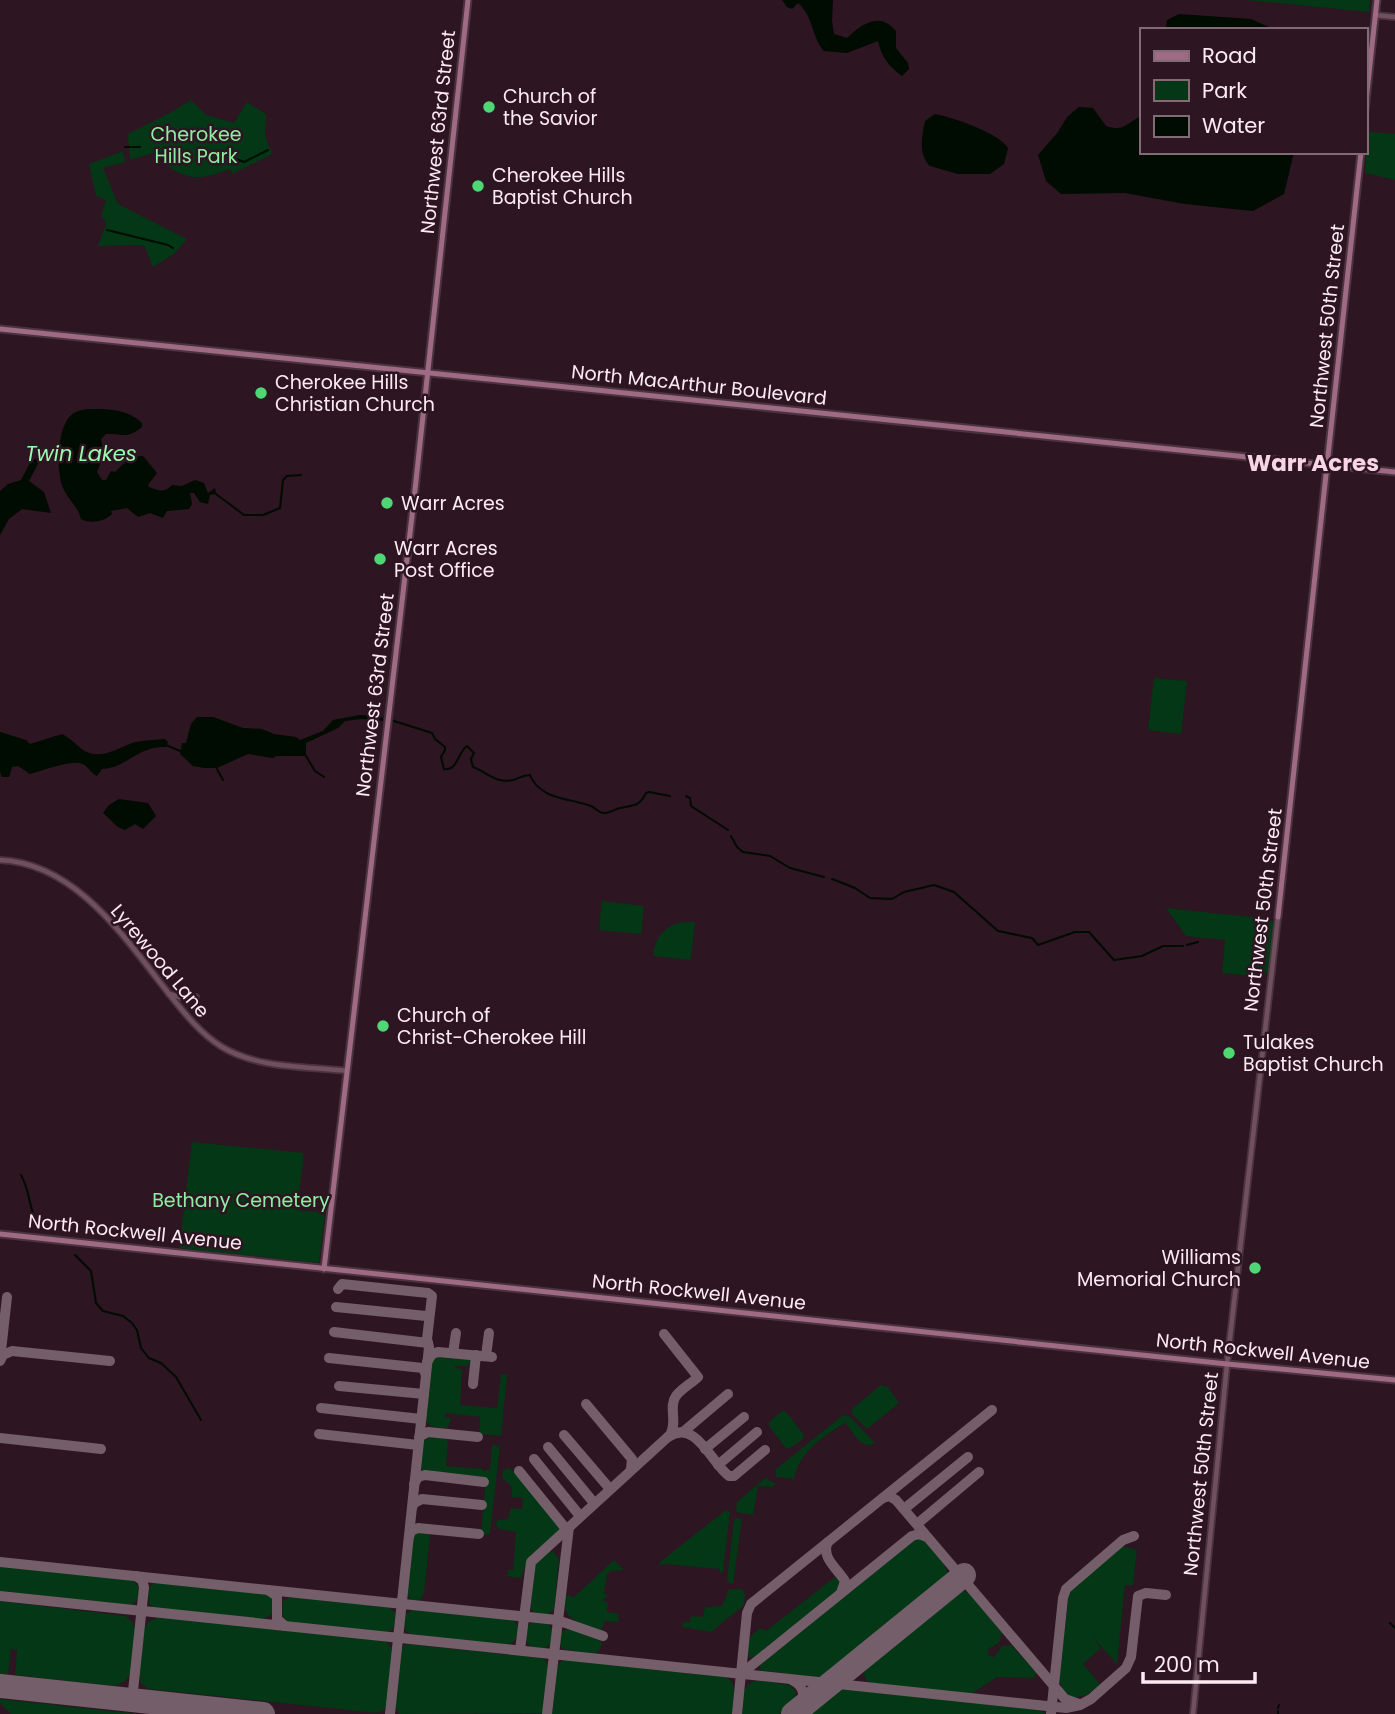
<svg xmlns="http://www.w3.org/2000/svg" width="1395" height="1714" viewBox="0 0 1395 1714" font-family="Poppins,sans-serif">
  <rect width="100%" height="100%" fill="#2d1522"/>
  <g fill="#033715">
    <path d="M 1246,0 L 1370,0 L 1369,12 Z"/>
    <path d="M 191,100 L 206,115 L 234,123 L 247,102 L 266,114 L 265,136 L 272,154 L 232,174 L 230,169 C 204,179 189,182 166,165 L 169,162 L 157,152 L 130,160 L 128,134 L 168,114 Z"/>
    <path d="M 1371,132 L 1395,134 L 1395,180 L 1365,173 L 1367,136 L 1368,133 Z"/>
    <path d="M 123,151 L 125,162 L 103,168 L 118,204 L 187,239 L 174,254 L 153,267 L 144,245 L 98,246 L 106,225 L 105,220 L 101,216 L 106,200 L 96,196 L 89,164 Z"/>
    <path d="M 1154,678 L 1187,681 L 1181,734 L 1148,730 Z"/>
    <path d="M 602,901 L 644,906 L 641,934 L 599,930 Z"/>
    <path d="M 1166,908 L 1270,919 L 1275,924 L 1269,971 L 1262,977 L 1222,973 L 1225,940 L 1186,936 Z"/>
    <path d="M 695,922 L 691,958 L 689,960 L 653,956 C 655,933 671,920 695,922 Z"/>
    <path d="M 192,1142 L 304,1153 L 297,1210 L 325,1213 L 319,1263 L 179,1248 Z"/>
    <path d="M 437,1356 L 468,1358 L 471,1361 L 468,1366 L 455,1366 L 455,1368 L 462,1369 L 460,1405 L 497,1408 L 501,1376 L 498,1374 L 507,1375 L 501,1436 L 479,1434 L 480,1417 L 445,1413 L 445,1417 L 451,1418 L 448,1428 C 439,1429 430,1428 425,1420 L 431,1364 Z"/>
    <path d="M 881,1385 L 888,1387 L 899,1403 L 867,1429 L 852,1414 L 852,1409 Z"/>
    <path d="M 782,1411 L 786,1412 L 804,1435 L 803,1439 L 789,1449 L 785,1447 L 769,1426 L 769,1422 Z"/>
    <path d="M 843,1415 L 849,1416 L 875,1443 C 862,1451 854,1433 845,1423 C 821,1438 800,1451 794,1479 L 776,1477 L 776,1469 Z"/>
    <path d="M 430,1436 L 444,1437 L 448,1440 L 446,1466 L 483,1469 L 483,1471 L 490,1469 L 492,1445 L 500,1446 L 490,1534 L 483,1535 L 481,1531 L 486,1479 L 421,1471 L 423,1442 Z"/>
    <path d="M 509,1468 L 519,1474 L 560,1527 L 560,1530 L 529,1557 L 521,1578 L 507,1576 L 508,1570 L 513,1570 L 516,1532 L 499,1529 L 496,1525 L 497,1520 L 508,1519 L 511,1508 L 522,1509 L 523,1498 L 512,1497 L 511,1486 L 502,1478 L 503,1470 Z"/>
    <path d="M 765,1478 L 776,1484 L 772,1487 L 758,1486 L 753,1515 L 736,1512 L 737,1502 Z"/>
    <path d="M 726,1510 L 730,1512 L 723,1572 L 720,1573 L 720,1569 L 664,1564 L 659,1566 L 660,1562 Z"/>
    <path d="M 736,1518 L 742,1519 L 733,1584 L 729,1583 L 727,1579 L 734,1521 Z"/>
    <path d="M 417,1530 L 428,1532 L 430,1536 L 424,1593 L 421,1599 C 414,1603 410,1600 407,1594 L 413,1534 Z"/>
    <path d="M 920,1539 C 931,1545 945,1562 948,1574 L 945,1579 L 826,1676 L 821,1678 L 759,1670 L 761,1664 L 913,1541 Z"/>
    <path d="M 1122,1546 L 1137,1550 L 1133,1585 L 1125,1585 L 1117,1664 L 1091,1635 L 1101,1648 L 1083,1664 L 1100,1684 L 1087,1695 L 1071,1698 L 1063,1691 L 1059,1680 L 1069,1593 L 1075,1585 Z"/>
    <path d="M 553,1551 L 559,1559 L 554,1609 L 547,1615 L 534,1613 L 529,1605 L 533,1568 L 546,1552 Z"/>
    <path d="M 614,1560 L 624,1570 L 611,1571 L 607,1574 L 604,1594 L 609,1595 L 602,1600 L 608,1603 L 607,1612 L 619,1614 L 618,1622 L 604,1621 L 603,1627 L 600,1630 C 582,1624 560,1620 565,1596 L 569,1595 L 573,1598 Z"/>
    <path d="M 0,1566 L 132,1580 L 139,1587 C 138,1594 139,1602 131,1605 L 0,1591 Z"/>
    <path d="M 835,1577 L 841,1582 L 838,1590 L 755,1657 L 748,1657 C 746,1645 749,1634 761,1628 L 766,1631 Z"/>
    <path d="M 156,1582 L 267,1594 L 274,1601 L 273,1613 L 264,1619 L 154,1608 L 149,1604 L 148,1588 Z"/>
    <path d="M 729,1589 L 741,1589 L 745,1593 L 744,1605 L 711,1632 L 682,1627 L 683,1622 L 690,1622 L 691,1616 L 703,1617 L 705,1607 L 722,1606 Z"/>
    <path d="M 961,1591 L 969,1593 L 1002,1633 L 999,1643 L 988,1649 L 988,1655 L 994,1657 L 1002,1646 L 1011,1645 L 1036,1672 L 1035,1678 L 997,1677 L 971,1694 L 872,1683 L 866,1680 L 864,1674 L 866,1665 L 956,1593 Z"/>
    <path d="M 291,1597 L 389,1607 L 396,1614 L 393,1629 L 386,1632 L 289,1622 C 280,1617 282,1611 283,1601 Z"/>
    <path d="M 0,1601 L 126,1616 L 132,1622 L 135,1629 L 130,1674 L 125,1681 L 115,1686 L 15,1675 L 17,1650 L 11,1649 L 8,1674 L 0,1674 Z"/>
    <path d="M 414,1609 L 513,1620 L 518,1626 C 517,1636 517,1643 506,1645 L 411,1634 C 402,1630 404,1623 405,1615 Z"/>
    <path d="M 159,1617 L 386,1641 L 392,1649 L 387,1705 L 384,1710 L 377,1713 L 148,1689 L 141,1683 L 139,1675 L 143,1631 L 148,1622 Z"/>
    <circle cx="539" cy="1635" r="14"/>
    <path d="M 569,1629 L 600,1640 L 602,1644 L 599,1651 L 593,1654 L 563,1649 C 557,1642 558,1630 569,1629 Z"/>
    <path d="M 407,1644 L 542,1658 L 546,1660 L 548,1667 L 543,1713 L 399,1714 L 395,1706 L 401,1652 L 403,1646 Z"/>
    <path d="M 563,1659 L 726,1677 C 739,1685 734,1701 733,1714 L 552,1714 L 557,1667 Z"/>
    <path d="M 757,1680 L 790,1685 L 796,1692 L 793,1703 L 779,1714 L 741,1714 C 743,1700 741,1684 757,1680 Z"/>
    <path d="M 842,1689 L 1039,1709 L 1045,1714 L 806,1714 L 835,1691 Z"/>
    <path d="M 0,1700 L 0,1699 L 138,1714 L 11,1714 L 0,1703 Z"/>
  </g>
  <g fill="#000b01">
    <path d="M 782,0 L 833,0 L 832,21 L 834,34 L 847,38 C 862,24 879,11 896,31 L 896,48 L 908,63 L 909,69 L 902,76 C 889,67 881,56 878,41 L 847,53 L 824,51 C 811,36 814,17 798,3 L 792,9 L 787,7 Z"/>
    <path d="M 1179,14 L 1251,19 L 1273,29 L 1285,30 L 1166,30 L 1167,20 Z"/>
    <path d="M 1079,107 L 1093,108 L 1106,126 C 1125,132 1125,124 1141,116 L 1141,152 L 1294,152 L 1284,194 L 1253,211 L 1185,204 L 1125,193 L 1061,194 L 1046,181 L 1038,155 L 1058,132 L 1067,117 Z"/>
    <path d="M 935,114 C 952,117 999,133 1008,148 L 1004,164 L 990,174 L 958,174 L 930,166 C 918,154 922,137 925,121 Z"/>
    <path d="M 96,409 C 112,409 130,411 142,423 L 142,427 C 125,440 124,433 106,434 L 101,439 L 104,454 L 97,472 L 102,480 L 106,480 L 111,471 L 115,472 C 123,464 130,455 143,456 L 157,473 L 148,485 L 149,487 C 160,491 164,493 172,485 L 182,486 L 195,480 L 204,483 L 208,493 L 215,488 L 216,494 L 210,495 L 208,504 L 200,502 L 194,493 L 190,493 L 192,504 L 189,509 L 167,511 L 163,518 L 150,513 L 138,517 L 127,508 L 111,511 L 112,514 C 104,522 90,524 81,519 C 78,506 66,498 62,485 C 56,468 57,423 74,413 C 80,409 89,409 96,409 Z"/>
    <path d="M 40,455 L 42,456 L 29,481 L 44,492 L 51,513 L 22,509 L 9,519 L 0,535 L 0,491 L 8,484 L 21,480 L 30,463 Z"/>
    <path d="M 360,715 L 380,716 L 383,718 L 383,721 L 362,719 L 345,721 L 338,728 L 306,743 L 306,756 L 276,756 L 273,758 L 248,754 L 217,768 L 205,768 L 193,766 L 180,754 L 182,743 L 186,743 L 191,724 L 197,717 L 213,717 L 243,728 L 262,729 L 274,734 L 296,737 L 300,740 L 323,731 L 333,720 Z"/>
    <path d="M 0,732 L 26,740 L 30,744 L 62,734 C 73,739 80,750 89,753 C 104,758 119,748 132,743 C 142,740 155,740 165,739 L 168,742 L 166,747 C 137,746 127,768 102,769 L 97,776 C 92,774 88,767 83,764 C 72,759 42,771 30,774 L 18,766 L 12,767 L 9,777 L 2,777 L 0,772 Z"/>
    <path d="M 119,799 L 148,803 L 156,816 L 143,829 L 135,824 L 125,830 L 118,827 L 103,813 L 109,805 Z"/>
  </g>
  <g fill="none" stroke-linecap="round" stroke-linejoin="round">
    <g stroke="#000b01" stroke-width="2">
      <path d="M 125,147 L 140,147"/>
      <path d="M 236,159 L 244,162 L 268,150"/>
      <path d="M 107,230 L 168,245 L 173,248"/>
      <path d="M 40,456 L 45,450"/>
      <path d="M 216,494 L 244,515 L 263,515 L 280,508 L 283,480 L 287,476 L 301,475"/>
      <path d="M 394,721 L 432,733 L 435,739 L 445,747 L 445,750 L 441,757 L 444,769 C 458,771 457,753 467,746 L 474,753 L 471,759 L 473,767 C 487,772 496,784 513,780 C 520,778 522,775 530,775 C 540,800 570,798 591,806 C 596,808 599,814 605,813 C 610,813 615,809 620,808 C 634,805 639,807 646,793 L 649,792 L 670,796"/>
      <path d="M 166,745 L 180,751"/>
      <path d="M 306,756 L 315,771 L 324,777"/>
      <path d="M 217,769 L 223,780"/>
      <path d="M 686,796 L 690,798 L 691,806 L 728,830"/>
      <path d="M 731,836 L 737,847 L 743,852 L 770,856 L 790,868 L 824,877"/>
      <path d="M 832,879 L 855,888 L 870,898 L 892,899 L 904,892 L 934,885 L 954,892 L 998,931 L 1032,938 L 1038,945 L 1075,932 L 1089,932 L 1114,960 L 1142,956 L 1163,946 L 1183,946"/>
      <path d="M 1187,945 L 1198,942"/>
      <path d="M 21,1175 C 32,1194 27,1212 43,1230"/>
      <path d="M 75,1255 L 91,1271 L 96,1303 L 103,1311 L 123,1316 L 132,1323 L 137,1330 L 141,1348 L 149,1358 L 161,1363 L 176,1377 L 201,1420"/>
      <path d="M 1390,1623 L 1395,1628"/>
      <path d="M 1278,1708 L 1279,1705"/>
      <path d="M 1278,1714 L 1278,1711"/>
    </g>
    <g stroke="#745e69" stroke-width="10">
      <path d="M 338,1289 L 342,1284 L 428,1293 L 432,1296 L 427,1339 L 429,1347 L 390,1714"/>
      <path d="M 336,1307 L 426,1316 L 429,1319"/>
      <path d="M 334,1332 L 428,1343"/>
      <path d="M 453,1353 L 456,1333"/>
      <path d="M 486,1356 L 489,1333"/>
      <path d="M 329,1358 L 423,1368 L 426,1375"/>
      <path d="M 0,1360 L 7,1297"/>
      <path d="M 0,1361 L 3,1355 L 12,1351 L 110,1361"/>
      <path d="M 427,1362 L 432,1354 L 438,1352 L 492,1357"/>
      <path d="M 473,1384 L 476,1355"/>
      <path d="M 339,1386 L 424,1394"/>
      <path d="M 586,1404 L 632,1459 L 631,1469"/>
      <path d="M 321,1408 L 421,1419"/>
      <path d="M 683,1432 L 728,1394"/>
      <path d="M 319,1434 L 418,1445"/>
      <path d="M 564,1435 L 610,1489"/>
      <path d="M 419,1437 L 428,1432 L 478,1437"/>
      <path d="M 668,1437 C 696,1418 711,1463 729,1476 L 734,1476 L 765,1450"/>
      <path d="M 0,1438 L 101,1449"/>
      <path d="M 548,1447 L 594,1503"/>
      <path d="M 705,1449 L 744,1417"/>
      <path d="M 534,1459 L 580,1516"/>
      <path d="M 718,1465 L 757,1432"/>
      <path d="M 519,1471 L 566,1529"/>
      <path d="M 414,1484 L 418,1477 L 425,1475 L 484,1482"/>
      <path d="M 883,1498 L 889,1496 L 896,1500 L 1065,1699 L 1079,1704"/>
      <path d="M 412,1508 L 414,1503 L 422,1499 L 482,1505"/>
      <path d="M 904,1509 L 968,1457"/>
      <path d="M 917,1524 L 979,1472"/>
      <path d="M 409,1537 L 411,1531 L 418,1528 L 479,1534"/>
      <path d="M 828,1542 C 820,1557 838,1569 845,1581 L 841,1593"/>
      <path d="M 0,1562 L 557,1620 L 603,1636"/>
      <path d="M 268,1590 L 277,1596 L 277,1619 L 285,1626"/>
      <path d="M 0,1596 L 1066,1708 L 1080,1705 L 1091,1699 L 1126,1668 L 1131,1657 L 1138,1596 L 1146,1593 L 1166,1595"/>
      <path d="M 520,1650 L 531,1562 L 670,1435 C 678,1422 668,1407 676,1396 C 681,1389 692,1383 698,1377 L 664,1334"/>
      <path d="M 741,1674 L 912,1536 L 919,1534 L 927,1537"/>
      <path d="M 792,1680 C 806,1687 806,1699 797,1710"/>
      <path d="M 133,1691 L 136,1697 L 146,1702"/>
      <path d="M 118,1699 L 128,1697 L 133,1691 L 144,1587 L 142,1580 L 136,1576"/>
      <path d="M 547,1714 L 569,1527"/>
      <path d="M 737,1714 L 747,1613 L 751,1604 L 992,1410"/>
      <path d="M 1051,1714 L 1063,1598 L 1066,1589 L 1123,1540 L 1134,1536"/>
    </g>
    <g stroke="#745e69" stroke-width="24">
      <path d="M 0,1686 L 263,1714"/>
      <path d="M 793,1714 L 964,1575"/>
    </g>
    <defs>
      <g id="tertiary">
        <path d="M 1375,15 L 1395,17"/>
        <path d="M 0,860 C 77,863 126,940 170,995 C 185,1014 201,1034 222,1047 C 259,1069 306,1066 347,1071"/>
        <path d="M 169,994 L 180,997 L 196,997"/>
        <path d="M 1193,1714 L 1227,1364 L 1278,917"/>
      </g>
      <g id="secondary">
        <path d="M 1365,110 L 1377,0"/>
        <path d="M 0,329 L 1395,472"/>
        <path d="M 1278,917 L 1361,152"/>
        <path d="M 0,1234 L 1227,1364 L 1395,1380"/>
        <path d="M 324,1269 L 414,499 L 468,0"/>
      </g>
    </defs>
    <use href="#tertiary" stroke="#4a333f" stroke-width="8"/>
    <use href="#secondary" stroke="#4a333f" stroke-width="9"/>
    <use href="#tertiary" stroke="#704f5f" stroke-width="4.5"/>
    <use href="#secondary" stroke="#9f6a84" stroke-width="5"/>
  </g>
  <g fill="#4fd675" stroke="#2d1522" stroke-width="2.5">
    <circle cx="489" cy="107" r="7"/>
    <circle cx="478" cy="186" r="7"/>
    <circle cx="261" cy="393" r="7"/>
    <circle cx="387" cy="503" r="7"/>
    <circle cx="380" cy="559" r="7"/>
    <circle cx="383" cy="1026" r="7"/>
    <circle cx="1229" cy="1053" r="7"/>
    <circle cx="1255" cy="1268" r="7"/>
  </g>
  <g text-anchor="middle" dominant-baseline="central" stroke-width="5" stroke-linejoin="round" paint-order="stroke">
    <g font-size="19" fill="#fdebf3" stroke="#2d1522" text-anchor="start">
      <text x="503" y="96">Church of<tspan x="503" dy="22">the Savior</tspan></text>
      <text x="492" y="175">Cherokee Hills<tspan x="492" dy="22">Baptist Church</tspan></text>
      <text x="275" y="382">Cherokee Hills<tspan x="275" dy="22">Christian Church</tspan></text>
      <text x="401" y="503">Warr Acres</text>
      <text x="394" y="548">Warr Acres<tspan x="394" dy="22">Post Office</tspan></text>
      <text x="397" y="1015">Church of<tspan x="397" dy="22">Christ-Cherokee Hill</tspan></text>
      <text x="1243" y="1042">Tulakes<tspan x="1243" dy="22">Baptist Church</tspan></text>
      <text x="1241" y="1257" text-anchor="end">Williams<tspan x="1241" dy="22">Memorial Church</tspan></text>
    </g>
    <g font-size="19" fill="#fdebf3" stroke="#2d1522">
      <text transform="translate(438 132) rotate(-84)">Northwest 63rd Street</text>
      <text transform="translate(1327 326) rotate(-84)">Northwest 50th Street</text>
      <text transform="translate(699 385) rotate(6)">North MacArthur Boulevard</text>
      <text transform="translate(375 695) rotate(-83)">Northwest 63rd Street</text>
      <text transform="translate(1263 910) rotate(-83)">Northwest 50th Street</text>
      <text transform="translate(160 961) rotate(50)">Lyrewood Lane</text>
      <text transform="translate(135 1232) rotate(6)">North Rockwell Avenue</text>
      <text transform="translate(699 1292) rotate(6)">North Rockwell Avenue</text>
      <text transform="translate(1263 1351) rotate(6)">North Rockwell Avenue</text>
      <text transform="translate(1201 1474) rotate(-84)">Northwest 50th Street</text>
    </g>
    <g font-size="19" fill="#8ceea0" stroke="#2d1522">
      <text x="196" y="134">Cherokee<tspan x="196" dy="22">Hills Park</tspan></text>
      <text x="241" y="1200">Bethany Cemetery</text>
    </g>
    <g font-size="21" font-style="italic" fill="#9afcae" stroke="#2d1522">
      <text x="81" y="453">Twin Lakes</text>
    </g>
    <g font-size="23" font-weight="bold" fill="#f8d5e5" stroke="#2d1522">
      <text x="1313" y="463">Warr Acres</text>
    </g>
  </g>
  <rect x="1140" y="28" width="228" height="126" fill="#2d1522" stroke="#806b76" stroke-width="2"/>
  <rect x="1154" y="51" width="35" height="10" fill="#9f6a84" stroke="#806b76" stroke-width="2"/>
  <text x="1202" y="63" font-size="21" fill="#fdebf3">Road</text>
  <rect x="1154" y="80" width="35" height="21" fill="#033715" stroke="#806b76" stroke-width="2"/>
  <text x="1202" y="98" font-size="21" fill="#fdebf3">Park</text>
  <rect x="1154" y="116" width="35" height="21" fill="#000b01" stroke="#806b76" stroke-width="2"/>
  <text x="1202" y="133" font-size="21" fill="#fdebf3">Water</text>
  <path d="M1143 1672v10h112v-10" fill="none" stroke="#fdebf3" stroke-width="3.5"/>
  <text x="1154" y="1672" font-size="21" fill="#fdebf3" stroke="#2d1522" stroke-width="5" paint-order="stroke">200 m</text>
</svg>
